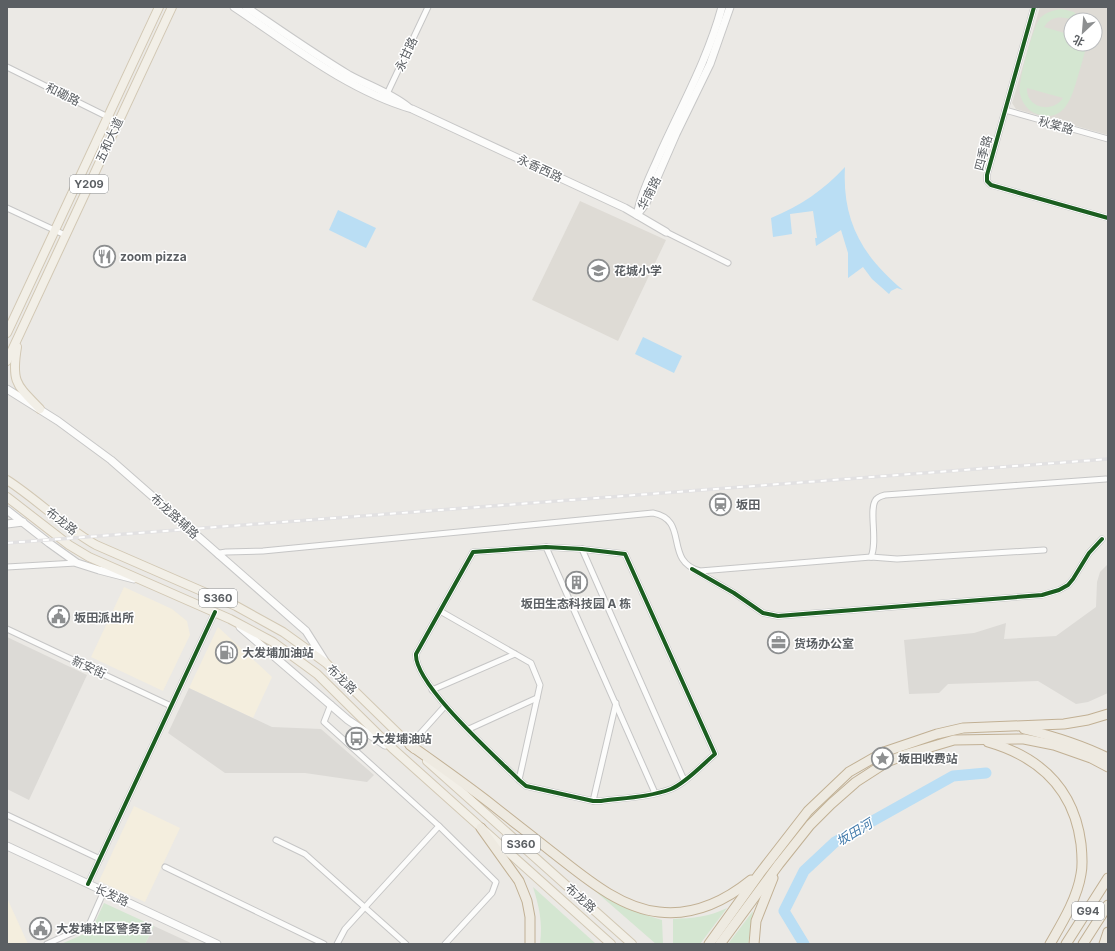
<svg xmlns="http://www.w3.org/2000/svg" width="1115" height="951" viewBox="0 0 1115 951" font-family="Inter,'Noto Sans SC',sans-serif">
  <rect width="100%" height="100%" fill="#ebe9e5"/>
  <g fill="#f4eede">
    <path d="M 124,587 L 172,609 L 187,621 L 190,635 L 163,691 L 91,657 Z"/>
    <path d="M 218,627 L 272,677 L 253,718 L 189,688 Z"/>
    <path d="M 134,806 L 180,828 L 145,902 L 99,881 Z"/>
    <path d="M 7,898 L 28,944 L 7,944 Z"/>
  </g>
  <g fill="#dcdad6">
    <path d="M 1108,564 L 1108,693 L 1088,702 L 1076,704 L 1038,681 L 948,684 L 939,693 L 909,694 L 904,640 L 974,633 L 1006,623 L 1004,639 L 1056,636 L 1096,607 L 1097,582 L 1100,572 Z"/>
    <path d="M 7,637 L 87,675 L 29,800 L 7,789 Z"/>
    <path d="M 189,688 L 272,727 L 321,729 L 374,775 L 367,782 L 305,773 L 225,773 L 168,733 Z"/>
    <path d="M 154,926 L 193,944 L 145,944 Z"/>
  </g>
  <g fill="#dedbd5" fill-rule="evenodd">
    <path d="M 1040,7 L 1108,7 L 1108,135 L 1016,109 L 1012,103 ZM 1071,20 L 1095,20 L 1095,44 L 1071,44 Z"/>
    <path d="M 580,201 L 666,240 L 618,341 L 532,300 Z"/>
  </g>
  <g fill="#d4e6d1" fill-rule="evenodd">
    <path d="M 1062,9 L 1074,12 L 1082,20 C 1068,20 1054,11 1044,27 L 1071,35 L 1071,44 L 1087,44 C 1084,55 1081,66 1078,76 C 1072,96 1065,124 1037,114 C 1028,111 1022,103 1020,94 C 1017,84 1033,27 1040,18 C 1046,12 1054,10 1062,9 ZM 1027,88 L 1063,98 C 1052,114 1026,108 1027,88 Z"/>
    <path d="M 533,887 L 595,943 L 540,944 C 543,923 539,906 533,887 Z"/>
    <path d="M 594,890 C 616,903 637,913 662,920 L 663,944 L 656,944 Z"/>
    <path d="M 104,903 L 154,926 L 145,944 L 61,944 L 91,931 Z"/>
    <path d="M 727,908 L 700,944 L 673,944 L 673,919 C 694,918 708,917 727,908 Z"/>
    <path d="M 753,911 L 748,944 L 728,944 Z"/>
  </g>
  <g fill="#badef4">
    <path d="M 845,167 C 842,221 862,256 903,290 L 897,288 L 891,291 L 889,294 L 872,279 L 863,267 L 848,278 L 848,253 L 841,230 L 816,246 L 815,238 L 817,238 L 813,211 L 790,214 L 792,234 L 773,237 L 771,218 C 800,206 824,190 845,167 Z"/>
    <path d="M 338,210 L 376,228 L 366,248 L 329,230 Z"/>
    <path d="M 643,337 L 682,356 L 674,373 L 635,354 Z"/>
  </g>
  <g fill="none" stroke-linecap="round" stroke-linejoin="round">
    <path stroke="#badef4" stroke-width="11" d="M 804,944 L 784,911 L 804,871 L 835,842 L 953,776 L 986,773"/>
    <defs>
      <g id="street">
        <path d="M 1034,7 L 987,175 L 987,181 L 991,185 L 1108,218"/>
        <path d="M 7,67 L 118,122"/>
        <path d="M 386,96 L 428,7"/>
        <path d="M 1005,110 L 1108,139"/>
        <path d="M 7,208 L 65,235"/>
        <path d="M 666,232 L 728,263"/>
        <path d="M 546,547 L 582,549 L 625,554 L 715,754 C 703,764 686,783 671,789 C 650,797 624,798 601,801 L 593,801 L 526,786 L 519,780 C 496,757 414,684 416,654 L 473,552 Z"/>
        <path d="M 546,547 L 655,793"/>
        <path d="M 582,549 L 684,780"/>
        <path d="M 218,555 L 220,553 L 226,552 L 263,551 L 653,513 C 690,520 663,561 700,571 L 871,557 L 897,559 L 1044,550"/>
        <path d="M 871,557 C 878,541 869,512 875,501 C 877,497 881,496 885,495 L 1106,479"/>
        <path d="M 7,567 L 76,563"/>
        <path d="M 696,571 L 734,593 L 763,613 L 778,616 L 1042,595 L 1059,590 L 1068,585 L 1073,579 L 1089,553 L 1102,539"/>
        <path d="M 440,611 L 531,663 L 540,685 L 519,780"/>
        <path d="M 7,629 L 171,706"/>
        <path d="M 432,690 L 515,654"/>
        <path d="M 331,704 L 324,722 L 439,826 L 496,882 L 492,893 L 445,944"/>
        <path d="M 469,729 L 537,698"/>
        <path d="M 410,745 L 445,706"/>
        <path d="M 593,801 L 616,703"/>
        <path d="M 7,815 L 100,859"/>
        <path d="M 276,840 L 305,854 L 406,944"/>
        <path d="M 165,867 L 324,944"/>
        <path d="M 88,884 L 215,612"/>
        <path d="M 47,944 L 89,925 L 104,891"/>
        <path d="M 337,944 L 345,929 L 439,826"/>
      </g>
      <g id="secondary">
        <path d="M 234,7 C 290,44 347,90 412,109 L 625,208 L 666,232"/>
        <path d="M 246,7 C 280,30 314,54 349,75 C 369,86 391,93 408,107"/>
        <path d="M 638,211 C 642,191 652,173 660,154 C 682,105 708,59 722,7"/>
        <path d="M 637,215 L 646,203 L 676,134 L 710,64 L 730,7"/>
        <path d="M 7,389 L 58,421 L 111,460 L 306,631 L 325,661"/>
        <path d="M 7,510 L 49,543 L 77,563 L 99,570 L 134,579"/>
        <path d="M 7,524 L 23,522"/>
        <path d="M 240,627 L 348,720 L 385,745"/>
        <path d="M 7,846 L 217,944"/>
      </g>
      <g id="primary">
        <path d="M 7,333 L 159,7"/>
        <path d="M 17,347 C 11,383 17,385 40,409"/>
        <path d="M 7,361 L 172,7"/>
        <path d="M 7,480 C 38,500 64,527 96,545 L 236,606 L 283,632 L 326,663 L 414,749"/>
        <path d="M 7,497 L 69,545 L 89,557 L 230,619 L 273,642 L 302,663 L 317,674 L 392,748 L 611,944"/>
        <path d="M 427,761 L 632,944"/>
      </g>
      <g id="highway">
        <path d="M 1024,729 C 1053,736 1082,745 1108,758"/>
        <path d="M 988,742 C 1040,757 1074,789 1081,844 C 1082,854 1083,865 1081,874 C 1077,899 1062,923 1050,944"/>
        <path d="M 410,745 C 437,764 464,783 491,804 C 511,820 532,836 552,852 C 583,876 619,908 659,912 C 693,916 725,901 751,880"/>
        <path d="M 481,828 L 519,881 L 527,901 L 530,917 L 530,944"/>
        <path d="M 709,944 L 760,873 L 808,811 L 849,772 L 884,752 L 937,734 L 963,728 L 1064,724 L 1088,720 L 1108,714"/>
        <path d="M 720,944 L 779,864 L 810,825 L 831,804 L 856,782 L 887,762 L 907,754 L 954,740 L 1024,739 L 1054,745 L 1091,758 L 1108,767"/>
        <path d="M 754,944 L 756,921 L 773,878"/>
        <path d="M 1066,944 L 1108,878"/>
        <path d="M 1083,944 L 1108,905"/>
        <path d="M 1104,944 L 1108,932"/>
      </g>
    </defs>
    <use href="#street" stroke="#c6c6c6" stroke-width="7"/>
    <use href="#secondary" stroke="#c7c7c7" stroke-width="9"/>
    <use href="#primary" stroke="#d2c8b4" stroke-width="10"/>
    <use href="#highway" stroke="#c1b094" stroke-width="11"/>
    <use href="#street" stroke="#fcfcfb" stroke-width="5"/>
    <use href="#secondary" stroke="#fcfcfb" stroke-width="7"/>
    <use href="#primary" stroke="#f2efe7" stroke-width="8"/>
    <use href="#highway" stroke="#eeeae1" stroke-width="9"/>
    <defs>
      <path id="rail" d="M 7,543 L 1108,459"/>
    </defs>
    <use href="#rail" stroke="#e2e1e2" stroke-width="3.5"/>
    <use href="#rail" stroke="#fff" stroke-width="2" stroke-dasharray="6" stroke-linecap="butt"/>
    <defs>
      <g id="cycleway">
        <path d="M 1034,7 L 987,175 L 987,181 L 991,185 L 1108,218"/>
        <path d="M 546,547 L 582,549 L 625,554 L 715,754 C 703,764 686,783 671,789 C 650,797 624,798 601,801 L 593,801 L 526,786 L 519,780 C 496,757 414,684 416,654 L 473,552 Z"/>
        <path d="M 692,569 L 734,593 L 763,613 L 778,616 L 1042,595 L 1059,590 L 1068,585 L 1073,579 L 1089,553 L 1102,539"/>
        <path d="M 88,884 L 215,612"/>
      </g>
    </defs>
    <use href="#cycleway" stroke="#fff" stroke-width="6"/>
    <use href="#cycleway" stroke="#1b5e20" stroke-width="4"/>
  </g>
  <defs>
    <symbol id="restaurant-ring" viewBox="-11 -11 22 22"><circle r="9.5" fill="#fff" stroke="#8d8f90" stroke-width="1.5"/><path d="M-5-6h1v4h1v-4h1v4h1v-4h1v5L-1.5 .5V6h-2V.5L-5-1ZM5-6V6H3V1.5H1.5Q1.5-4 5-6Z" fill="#8d8f90"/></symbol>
    <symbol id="school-ring" viewBox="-11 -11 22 22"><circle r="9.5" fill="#fff" stroke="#8d8f90" stroke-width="1.5"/><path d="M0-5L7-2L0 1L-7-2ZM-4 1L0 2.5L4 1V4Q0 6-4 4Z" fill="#8d8f90"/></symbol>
    <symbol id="station-ring" viewBox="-11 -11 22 22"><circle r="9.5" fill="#fff" stroke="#8d8f90" stroke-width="1.5"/><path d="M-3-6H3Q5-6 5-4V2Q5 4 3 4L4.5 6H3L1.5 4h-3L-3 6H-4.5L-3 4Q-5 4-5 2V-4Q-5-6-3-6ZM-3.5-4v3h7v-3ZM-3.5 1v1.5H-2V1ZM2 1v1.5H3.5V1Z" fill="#8d8f90"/></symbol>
    <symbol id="building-ring" viewBox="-11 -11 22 22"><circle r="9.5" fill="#fff" stroke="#8d8f90" stroke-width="1.5"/><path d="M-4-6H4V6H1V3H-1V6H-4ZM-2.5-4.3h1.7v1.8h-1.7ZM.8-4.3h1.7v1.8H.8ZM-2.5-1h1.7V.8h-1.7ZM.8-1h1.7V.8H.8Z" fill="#8d8f90"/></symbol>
    <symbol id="civic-ring" viewBox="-11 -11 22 22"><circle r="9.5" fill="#fff" stroke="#8d8f90" stroke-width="1.5"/><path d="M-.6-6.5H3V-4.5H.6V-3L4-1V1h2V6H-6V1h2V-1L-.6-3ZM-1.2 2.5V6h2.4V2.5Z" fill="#8d8f90"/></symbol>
    <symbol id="office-ring" viewBox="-11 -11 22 22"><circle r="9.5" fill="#fff" stroke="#8d8f90" stroke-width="1.5"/><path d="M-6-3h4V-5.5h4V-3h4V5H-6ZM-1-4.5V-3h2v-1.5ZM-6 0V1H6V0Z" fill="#8d8f90"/></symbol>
    <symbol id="fuel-ring" viewBox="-11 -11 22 22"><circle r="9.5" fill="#fff" stroke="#8d8f90" stroke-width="1.5"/><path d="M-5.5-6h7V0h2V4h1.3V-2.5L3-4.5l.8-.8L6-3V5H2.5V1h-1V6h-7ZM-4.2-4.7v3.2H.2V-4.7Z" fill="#8d8f90"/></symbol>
    <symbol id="bus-ring" viewBox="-11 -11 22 22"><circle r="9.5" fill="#fff" stroke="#8d8f90" stroke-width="1.5"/><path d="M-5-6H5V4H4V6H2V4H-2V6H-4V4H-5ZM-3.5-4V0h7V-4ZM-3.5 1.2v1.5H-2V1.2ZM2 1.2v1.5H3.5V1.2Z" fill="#8d8f90"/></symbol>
    <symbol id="sight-ring" viewBox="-11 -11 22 22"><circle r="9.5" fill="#fff" stroke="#8d8f90" stroke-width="1.5"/><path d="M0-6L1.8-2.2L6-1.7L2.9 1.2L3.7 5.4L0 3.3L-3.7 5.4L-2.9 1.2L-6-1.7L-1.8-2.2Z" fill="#8d8f90"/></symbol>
  </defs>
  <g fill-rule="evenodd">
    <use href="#restaurant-ring" x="92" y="244" width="25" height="25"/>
    <use href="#school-ring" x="586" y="258" width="25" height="25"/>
    <use href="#station-ring" x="708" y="492" width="25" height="25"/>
    <use href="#building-ring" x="564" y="570" width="25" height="25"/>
    <use href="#civic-ring" x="46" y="604" width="25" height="25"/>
    <use href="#office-ring" x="766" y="630" width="25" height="25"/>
    <use href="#fuel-ring" x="214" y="640" width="25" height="25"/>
    <use href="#bus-ring" x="344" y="726" width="25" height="25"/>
    <use href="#sight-ring" x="870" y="746" width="25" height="25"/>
    <use href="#civic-ring" x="28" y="916" width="25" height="25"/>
  </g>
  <g text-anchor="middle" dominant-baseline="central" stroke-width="3" stroke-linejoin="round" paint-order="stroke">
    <g fill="#fff" stroke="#8c8f92" stroke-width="1">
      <rect x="70" y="175" width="38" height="18" rx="3"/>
      <rect x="199" y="589" width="38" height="18" rx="3"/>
      <rect x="502" y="835" width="38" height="18" rx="3"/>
      <rect x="1072" y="902" width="32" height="18" rx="3"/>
    </g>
    <g font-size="11" font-weight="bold" fill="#5b5f63">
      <text x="89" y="184">Y209</text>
      <text x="218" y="598">S360</text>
      <text x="521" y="844">S360</text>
      <text x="1088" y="911">G94</text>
    </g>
    <g font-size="12" fill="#5b5f63" stroke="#fff">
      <text transform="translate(406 54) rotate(-65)">永甘路</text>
      <text transform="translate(63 94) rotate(26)">和磡路</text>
      <text transform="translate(1056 125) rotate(15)">秋棠路</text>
      <text transform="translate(109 140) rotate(-65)">五和大道</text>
      <text transform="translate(983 153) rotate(-75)">四季路</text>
      <text transform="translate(540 168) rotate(25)">永香西路</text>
      <text transform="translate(649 193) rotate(-63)">华南路</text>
      <text transform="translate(175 516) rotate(42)">布龙路辅路</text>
      <text transform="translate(62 521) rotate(38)">布龙路</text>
      <text transform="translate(89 667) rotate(25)">新安街</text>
      <text transform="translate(342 679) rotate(44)">布龙路</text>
      <text transform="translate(112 895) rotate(25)">长发路</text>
      <text transform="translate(581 898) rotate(42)">布龙路</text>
    </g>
    <g font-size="12" font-weight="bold" fill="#5b5f63" stroke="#fff" text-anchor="start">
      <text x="120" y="256">zoom pizza</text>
      <text x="614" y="270">花城小学</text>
      <text x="736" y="504">坂田</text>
      <text x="576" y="603" text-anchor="middle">坂田生态科技园 A 栋</text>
      <text x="74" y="617">坂田派出所</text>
      <text x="794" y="643">货场办公室</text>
      <text x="242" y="652">大发埔加油站</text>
      <text x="372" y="738">大发埔油站</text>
      <text x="898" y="758">坂田收费站</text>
      <text x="56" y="928">大发埔社区警务室</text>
    </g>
    <g font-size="13" font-style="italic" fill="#437bab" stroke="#fff">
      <text transform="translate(854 832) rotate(-31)">坂田河</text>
    </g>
  </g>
  <rect width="1115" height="951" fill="none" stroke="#5b5f63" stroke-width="16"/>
  <g transform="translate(1083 32) rotate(206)"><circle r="19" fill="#ffffff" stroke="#bdbfc1"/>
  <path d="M0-3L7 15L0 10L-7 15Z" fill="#8d8f90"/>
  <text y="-6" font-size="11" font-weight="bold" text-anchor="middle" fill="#5b5f63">北</text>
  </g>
</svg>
